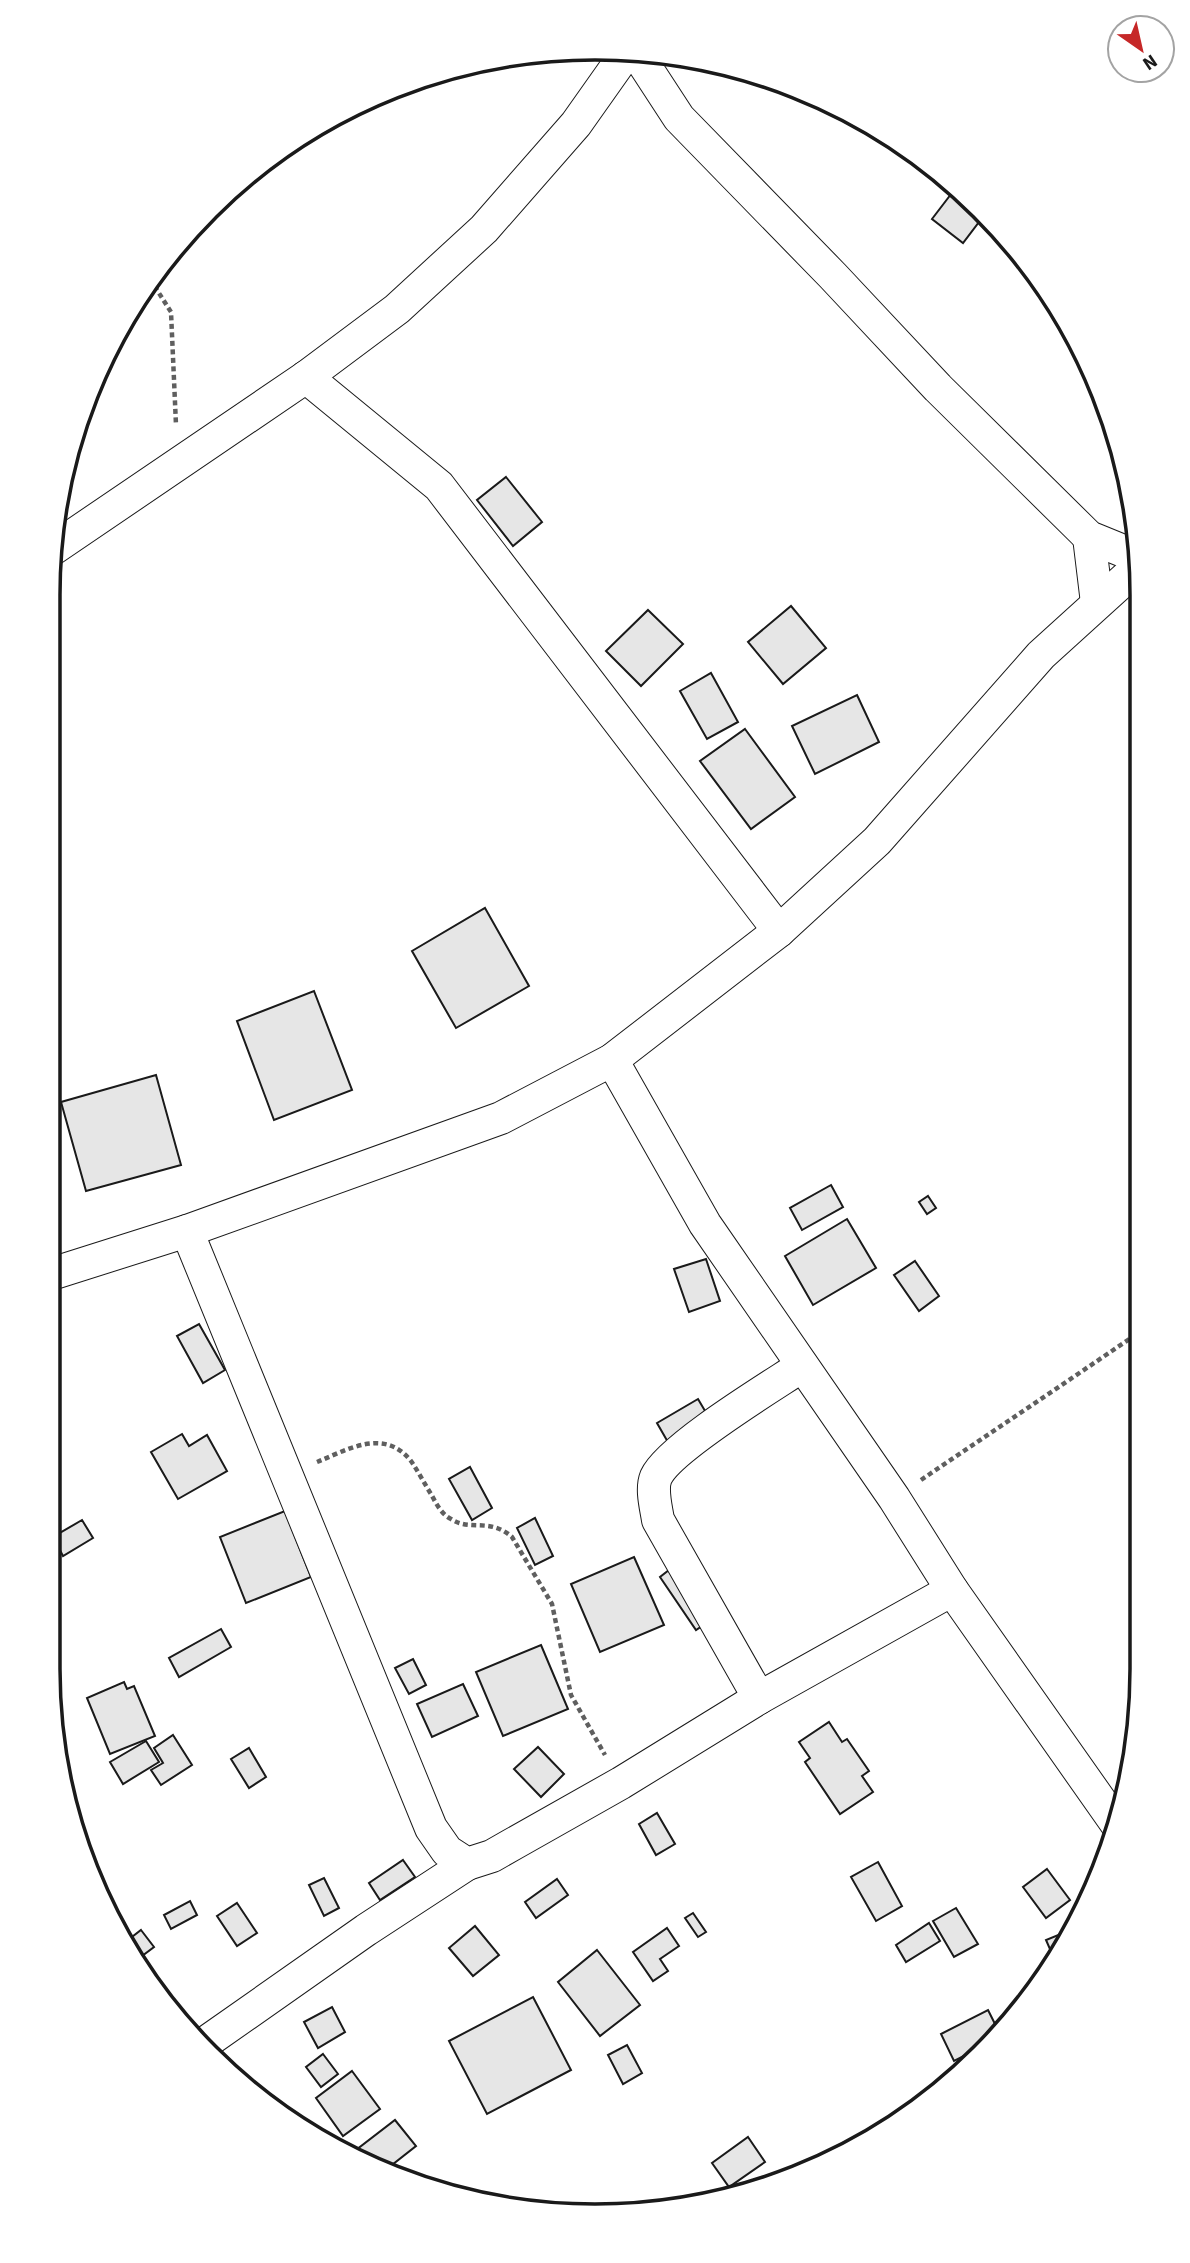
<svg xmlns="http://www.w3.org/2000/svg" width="1190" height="2263" viewBox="0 0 1190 2263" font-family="'Source Sans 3',sans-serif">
  <rect width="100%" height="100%" fill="#fff"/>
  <g fill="#e6e6e6" stroke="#1a1a1a" stroke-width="2">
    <path d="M 958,185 L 985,214 L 963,243 L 932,219 Z"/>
    <path d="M 506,477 L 542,522 L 513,546 L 477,500 Z"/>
    <path d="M 791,606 L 826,648 L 783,684 L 748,642 Z"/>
    <path d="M 648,610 L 683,644 L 641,686 L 606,651 Z"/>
    <path d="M 711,673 L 738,722 L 707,739 L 680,691 Z"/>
    <path d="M 857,695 L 879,742 L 815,774 L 792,726 Z"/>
    <path d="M 745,729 L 795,797 L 751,829 L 700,761 Z"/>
    <path d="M 485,908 L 529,986 L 456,1028 L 412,951 Z"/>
    <path d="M 314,991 L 352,1090 L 274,1120 L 237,1021 Z"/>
    <path d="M 156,1075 L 181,1165 L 86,1191 L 61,1102 Z"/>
    <path d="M 831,1185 L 843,1207 L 802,1230 L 790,1208 Z"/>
    <path d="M 928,1196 L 936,1208 L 927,1214 L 919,1202 Z"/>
    <path d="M 847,1219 L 876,1268 L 813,1305 L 785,1256 Z"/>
    <path d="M 706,1259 L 720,1301 L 689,1312 L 674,1269 Z"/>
    <path d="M 915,1261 L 939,1296 L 919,1311 L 894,1275 Z"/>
    <path d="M 199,1324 L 225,1370 L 203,1383 L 177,1336 Z"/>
    <path d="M 698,1399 L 711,1421 L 669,1444 L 657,1423 Z"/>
    <path d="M 182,1434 L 189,1446 L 207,1435 L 227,1471 L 178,1499 L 151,1452 Z"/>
    <path d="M 470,1467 L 492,1508 L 472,1520 L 449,1479 Z"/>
    <path d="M 285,1511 L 311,1577 L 246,1603 L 220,1537 Z"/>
    <path d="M 535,1518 L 553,1556 L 535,1565 L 517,1528 Z"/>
    <path d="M 82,1520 L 93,1538 L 63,1556 L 53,1537 Z"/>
    <path d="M 634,1557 L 664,1625 L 600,1652 L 571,1584 Z"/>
    <path d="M 669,1570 L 705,1624 L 696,1630 L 660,1577 Z"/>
    <path d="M 221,1629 L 231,1647 L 179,1677 L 169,1658 Z"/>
    <path d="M 541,1645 L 568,1709 L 503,1736 L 476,1672 Z"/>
    <path d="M 413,1659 L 426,1685 L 409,1694 L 395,1668 Z"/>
    <path d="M 124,1682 L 127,1689 L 134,1686 L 155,1736 L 110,1754 L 87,1698 Z"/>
    <path d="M 463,1684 L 478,1716 L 432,1737 L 417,1704 Z"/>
    <path d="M 829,1722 L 842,1742 L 847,1739 L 869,1771 L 862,1776 L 873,1792 L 840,1814 L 805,1762 L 810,1758 L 799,1742 Z"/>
    <path d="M 173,1735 L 192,1765 L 161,1785 L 151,1770 L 163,1763 L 154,1748 Z"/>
    <path d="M 146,1741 L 159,1762 L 123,1784 L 110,1762 Z"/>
    <path d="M 538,1747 L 564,1774 L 541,1797 L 514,1769 Z"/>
    <path d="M 249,1748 L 266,1777 L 249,1788 L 231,1759 Z"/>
    <path d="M 657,1813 L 675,1844 L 656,1855 L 639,1824 Z"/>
    <path d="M 403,1860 L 415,1877 L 380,1900 L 369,1883 Z"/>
    <path d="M 878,1862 L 902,1906 L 876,1921 L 851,1877 Z"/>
    <path d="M 1047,1869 L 1070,1900 L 1046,1918 L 1023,1887 Z"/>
    <path d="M 324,1878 L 339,1908 L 324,1916 L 309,1885 Z"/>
    <path d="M 557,1879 L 568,1895 L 536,1918 L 525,1902 Z"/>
    <path d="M 190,1901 L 197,1915 L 171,1929 L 164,1915 Z"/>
    <path d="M 237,1903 L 257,1933 L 237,1946 L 217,1916 Z"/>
    <path d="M 956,1908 L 978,1944 L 954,1957 L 933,1921 Z"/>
    <path d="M 693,1913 L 706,1932 L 698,1937 L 685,1918 Z"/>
    <path d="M 929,1923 L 940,1941 L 906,1962 L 896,1945 Z"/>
    <path d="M 475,1926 L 499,1955 L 473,1976 L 449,1948 Z"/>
    <path d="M 667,1928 L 679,1946 L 660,1959 L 668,1971 L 653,1981 L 633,1952 Z"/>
    <path d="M 1073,1929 L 1053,1956 L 1046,1940 Z"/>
    <path d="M 141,1930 L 154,1947 L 138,1959 L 128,1940 Z"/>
    <path d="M 597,1950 L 640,2005 L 600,2036 L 558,1982 Z"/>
    <path d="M 533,1997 L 571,2070 L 487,2114 L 449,2041 Z"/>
    <path d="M 332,2007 L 345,2032 L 318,2048 L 304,2022 Z"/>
    <path d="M 988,2010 L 999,2032 L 992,2042 L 954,2061 L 941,2034 Z"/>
    <path d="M 627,2045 L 642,2073 L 623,2084 L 608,2055 Z"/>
    <path d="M 323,2054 L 338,2074 L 321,2087 L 306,2067 Z"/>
    <path d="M 352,2071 L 380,2109 L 343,2136 L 316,2098 Z"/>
    <path d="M 395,2120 L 416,2146 L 388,2168 L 359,2154 L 356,2150 Z"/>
    <path d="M 748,2137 L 765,2162 L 729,2187 L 712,2163 Z"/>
  </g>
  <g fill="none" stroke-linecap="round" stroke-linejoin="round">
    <defs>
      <g id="street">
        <path d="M 634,49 L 679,118 L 833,276 L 938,388 L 1089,537 L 1138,557"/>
        <path d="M 306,377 L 439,486 L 779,931"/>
        <path d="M 1089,537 L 1097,603"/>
        <path d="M 50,551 L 306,377 L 397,309 L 484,229 L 576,124 L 629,49"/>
        <path d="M 612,1060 L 705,1224 L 894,1498 L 952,1590 L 1118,1826"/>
        <path d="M 187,1231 L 431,1828 L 447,1851 L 467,1864 L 492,1856 L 513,1844 L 621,1783 L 759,1698 L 952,1590"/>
        <path d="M 48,1275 L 187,1231 L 501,1118 L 612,1060 L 779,931 L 877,841 L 1041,655 L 1138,567"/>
        <path d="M 759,1698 L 658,1520 C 656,1507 651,1489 656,1477 C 669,1448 772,1386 802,1366"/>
        <path d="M 205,2043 L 366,1930 L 467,1864"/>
      </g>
    </defs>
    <use href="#street" stroke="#1a1a1a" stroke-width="34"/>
    <g stroke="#5f5f5f" stroke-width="4.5" stroke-dasharray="5 3.5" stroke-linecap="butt">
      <path d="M 150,279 L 171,312 L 176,425"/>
      <path d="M 317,1462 C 347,1450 384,1427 411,1461 C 418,1471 424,1483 431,1494 C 436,1503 441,1514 451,1519 C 471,1532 489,1517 512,1537 L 552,1604 L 571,1695 L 605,1755"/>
      <path d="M 921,1480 L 1140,1332"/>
    </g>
    <use href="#street" stroke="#fff" stroke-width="32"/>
  </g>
  <path d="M0 0H1190V2263H0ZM595 60H595A535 535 0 0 1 1130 595V1669A535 535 0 0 1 595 2204H595A535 535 0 0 1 60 1669V595A535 535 0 0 1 595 60Z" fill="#fff" fill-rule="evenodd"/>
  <path fill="none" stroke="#1a1a1a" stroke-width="3.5" d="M595 60H595A535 535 0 0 1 1130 595V1669A535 535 0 0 1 595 2204H595A535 535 0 0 1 60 1669V595A535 535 0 0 1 595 60Z"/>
  <g transform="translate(1141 49) rotate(146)"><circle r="33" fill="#ffffff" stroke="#a3a3a3" stroke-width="2"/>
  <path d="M0-5L12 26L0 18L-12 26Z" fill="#c62828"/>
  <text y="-10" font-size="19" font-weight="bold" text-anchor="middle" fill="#1a1a1a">N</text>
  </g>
</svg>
